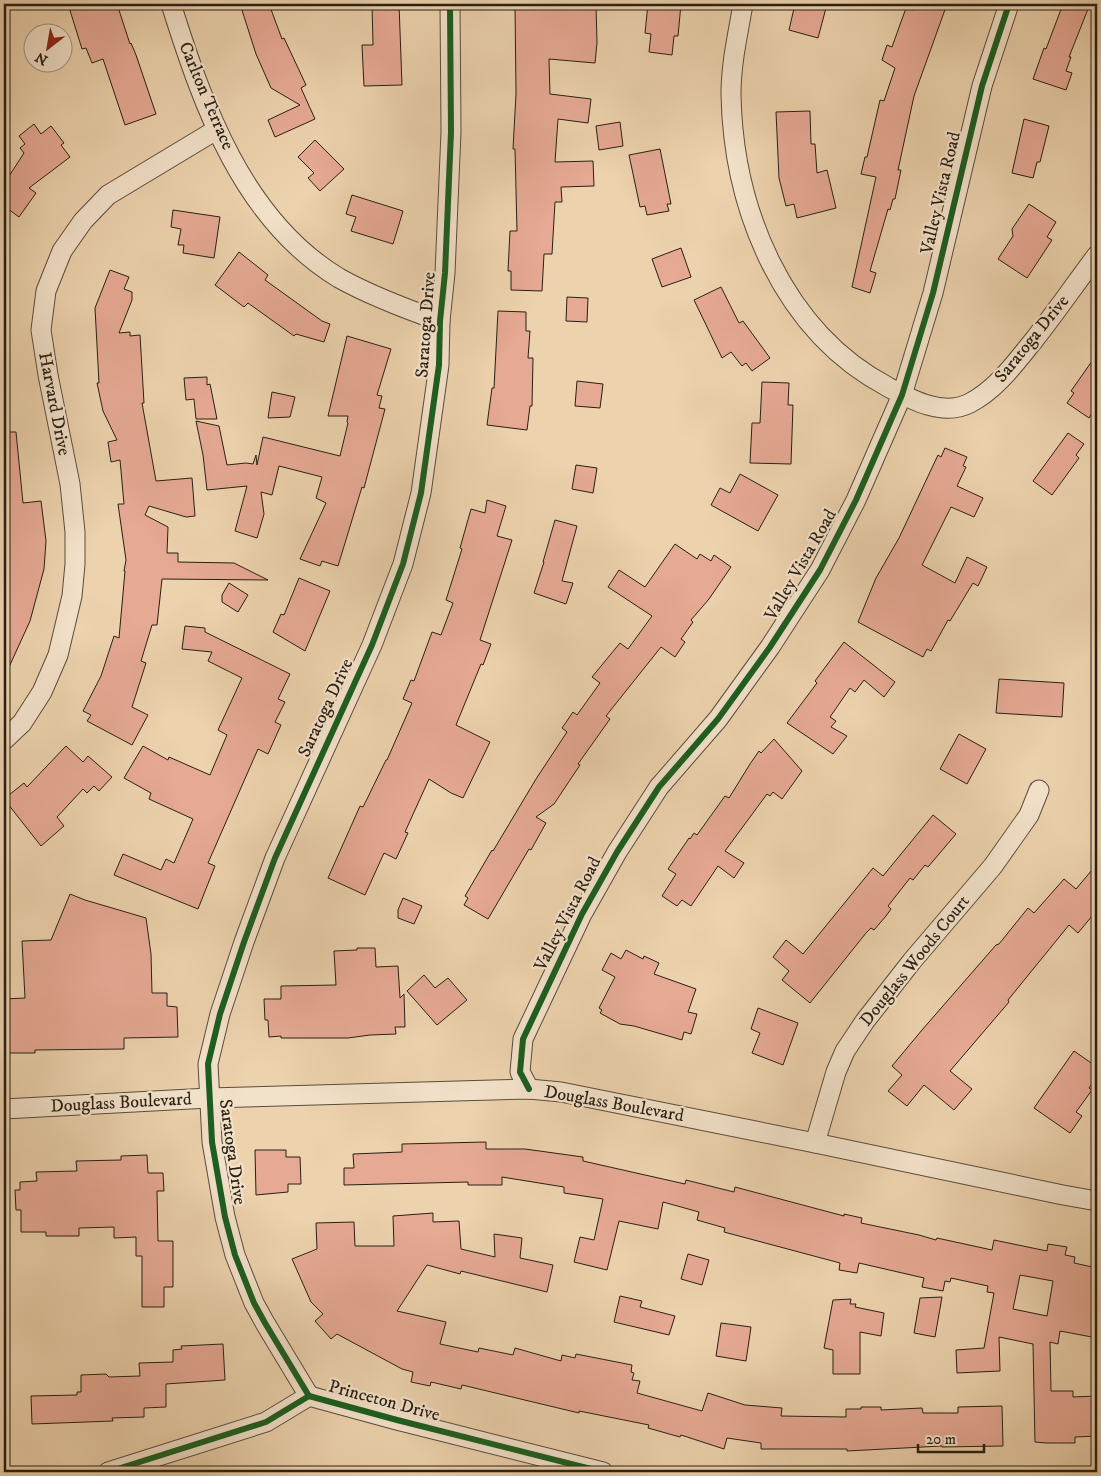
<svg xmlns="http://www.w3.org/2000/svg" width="1101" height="1476" viewBox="0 0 1101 1476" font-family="'IM FELL DW Pica',serif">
  <rect width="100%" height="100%" fill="#ecd2ad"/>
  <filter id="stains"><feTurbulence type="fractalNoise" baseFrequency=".004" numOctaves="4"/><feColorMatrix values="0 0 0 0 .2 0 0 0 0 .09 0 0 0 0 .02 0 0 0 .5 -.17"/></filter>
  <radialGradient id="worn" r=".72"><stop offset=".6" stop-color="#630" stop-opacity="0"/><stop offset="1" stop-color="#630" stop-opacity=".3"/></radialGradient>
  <g fill="#e6a994" stroke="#291f14" fill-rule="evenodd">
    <path d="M 68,4 L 117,4 L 130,44 L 131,43 L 136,55 L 156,114 L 125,125 L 103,59 L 92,63 L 86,48 L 82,49 Z"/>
    <path d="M 240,4 L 269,4 L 282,39 L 284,38 L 306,85 L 301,88 L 315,119 L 275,137 L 268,120 L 300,105 L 271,88 L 256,54 Z"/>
    <path d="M 372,4 L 399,4 L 402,85 L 364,86 L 362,45 L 373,45 Z"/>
    <path d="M 515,4 L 596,4 L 597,43 L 595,63 L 549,59 L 550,94 L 591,99 L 588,123 L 558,119 L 555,162 L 593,161 L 594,186 L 561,187 L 562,202 L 555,202 L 552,254 L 544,254 L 542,291 L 511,290 L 511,271 L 508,271 L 510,231 L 517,231 L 515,149 L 513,149 L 516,94 Z"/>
    <path d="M 648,4 L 681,4 L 678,36 L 674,36 L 672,55 L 649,52 L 651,34 L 645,33 Z"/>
    <path d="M 795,4 L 827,4 L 818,38 L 789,30 Z"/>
    <path d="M 915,4 L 947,4 L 914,96 L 898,170 L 901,170 L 895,199 L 893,199 L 890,210 L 888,209 L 870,271 L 876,273 L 870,293 L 852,287 L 876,177 L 861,174 L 865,157 L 867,157 L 880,100 L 884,101 L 895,68 L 882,60 L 887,45 L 892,47 L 906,8 L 913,10 Z"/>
    <path d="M 1063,4 L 1090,4 L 1069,57 L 1071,57 L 1066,71 L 1072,73 L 1066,90 L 1033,79 L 1044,48 L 1046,49 Z"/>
    <path d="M 810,111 L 811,144 L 815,144 L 817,173 L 827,170 L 836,208 L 797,218 L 794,204 L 786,206 L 779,178 L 776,112 Z"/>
    <path d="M 1024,119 L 1049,126 L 1040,162 L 1037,162 L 1033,178 L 1012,173 Z"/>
    <path d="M 620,122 L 623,146 L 599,150 L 596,126 Z"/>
    <path d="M 34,124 L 41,134 L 51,126 L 64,143 L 61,145 L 70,157 L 29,188 L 36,193 L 19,217 L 4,206 L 4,184 L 24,153 L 20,148 L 25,144 L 19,136 Z"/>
    <path d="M 315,140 L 344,169 L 320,191 L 308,178 L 314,173 L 298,157 Z"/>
    <path d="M 660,149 L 671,204 L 667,204 L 669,211 L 647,215 L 645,206 L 640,207 L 629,155 Z"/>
    <path d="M 352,195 L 403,211 L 393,244 L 351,231 L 356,217 L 346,214 Z"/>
    <path d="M 1029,204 L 1056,222 L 1047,237 L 1052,240 L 1027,278 L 998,259 L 1013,236 L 1012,229 Z"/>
    <path d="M 173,210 L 220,217 L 214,258 L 183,253 L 184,245 L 178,245 L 181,229 L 171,227 Z"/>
    <path d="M 681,248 L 691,277 L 662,287 L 652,259 Z"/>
    <path d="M 239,252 L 268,275 L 265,280 L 322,321 L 330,324 L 324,342 L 296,334 L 294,336 L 248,303 L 244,307 L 215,285 Z"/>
    <path d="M 110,270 L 129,277 L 124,289 L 132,292 L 132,300 L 119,333 L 130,332 L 130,336 L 140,335 L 144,403 L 142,403 L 156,481 L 192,478 L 195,516 L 186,517 L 149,506 L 145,515 L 168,527 L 167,553 L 178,553 L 178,562 L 234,563 L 268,580 L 162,579 L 157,625 L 152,625 L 141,661 L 146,663 L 132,707 L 148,715 L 132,745 L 87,721 L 91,715 L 83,711 L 101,676 L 114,636 L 119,638 L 125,571 L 124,571 L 126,560 L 118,504 L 124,504 L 120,460 L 111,462 L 108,442 L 117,440 L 103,411 L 97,383 L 99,383 L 95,308 Z"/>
    <path d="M 721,287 L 739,323 L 743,321 L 770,358 L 752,371 L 746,363 L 742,366 L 731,352 L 722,358 L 694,300 Z"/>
    <path d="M 567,297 L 588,298 L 587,322 L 566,321 Z"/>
    <path d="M 498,311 L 526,312 L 526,331 L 530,331 L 528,358 L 533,358 L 532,406 L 530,406 L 527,430 L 487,425 L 492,388 L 494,388 Z"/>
    <path d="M 347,336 L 391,349 L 377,395 L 382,396 L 379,408 L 385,409 L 364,488 L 362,487 L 338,566 L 322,561 L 320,566 L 300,559 L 326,503 L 316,498 L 322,477 L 279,466 L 272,495 L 261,492 L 264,514 L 257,538 L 235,531 L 247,486 L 207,490 L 203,455 L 196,421 L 219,426 L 227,465 L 246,463 L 253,464 L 256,455 L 257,465 L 263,437 L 340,456 L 348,423 L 347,422 L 348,416 L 328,416 Z"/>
    <path d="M 1097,354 L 1097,406 L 1089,418 L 1067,403 L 1074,393 L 1071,391 Z"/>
    <path d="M 207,377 L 207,385 L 210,384 L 217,419 L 196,419 L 194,399 L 186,400 L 184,378 Z"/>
    <path d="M 577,381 L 603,384 L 600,408 L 575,406 Z"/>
    <path d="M 762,382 L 789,383 L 788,405 L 793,405 L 791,464 L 750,463 L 752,423 L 760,423 Z"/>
    <path d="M 272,392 L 295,397 L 290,417 L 268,418 Z"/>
    <path d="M 4,432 L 16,432 L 23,503 L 41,501 L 46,541 L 44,569 L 30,621 L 4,678 L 4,566 L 7,532 L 4,507 Z"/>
    <path d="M 1068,433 L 1084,444 L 1076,455 L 1079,458 L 1052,495 L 1033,481 Z"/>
    <path d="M 945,448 L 967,457 L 963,466 L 966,467 L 957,486 L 983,498 L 974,517 L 951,507 L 922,565 L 955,583 L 967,557 L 987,567 L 978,586 L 973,583 L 950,621 L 948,620 L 931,651 L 927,649 L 923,657 L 858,622 L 876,578 L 899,538 L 938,455 L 941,457 Z"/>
    <path d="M 576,465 L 597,468 L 593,493 L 572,489 Z"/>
    <path d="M 740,474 L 778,495 L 758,531 L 711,505 L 720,488 L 730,493 Z"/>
    <path d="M 487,500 L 506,506 L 497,536 L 512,540 L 480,640 L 491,644 L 483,665 L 481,664 L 456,725 L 490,742 L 463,798 L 451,793 L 429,779 L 405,832 L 408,833 L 396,859 L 384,853 L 365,895 L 328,878 L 360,806 L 363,807 L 367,799 L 386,760 L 387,760 L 412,703 L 403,699 L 411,680 L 414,681 L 432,632 L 441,635 L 453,603 L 446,600 L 462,549 L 460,548 L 471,509 L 485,513 Z"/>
    <path d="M 555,520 L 577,526 L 562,581 L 573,583 L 566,604 L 534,593 L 544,562 L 543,562 Z"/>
    <path d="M 675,544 L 697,559 L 700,554 L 711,561 L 714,555 L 731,567 L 709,599 L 691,620 L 693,622 L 681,639 L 685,642 L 675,657 L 661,647 L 606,716 L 610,719 L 578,764 L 580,765 L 554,804 L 536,817 L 546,823 L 531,850 L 529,849 L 488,919 L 464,905 L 468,898 L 465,896 L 492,850 L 493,851 L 536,779 L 567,732 L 562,728 L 573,712 L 577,715 L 600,683 L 592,677 L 620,643 L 628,649 L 652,616 L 608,587 L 619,570 L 645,587 Z"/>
    <path d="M 299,578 L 330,591 L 305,651 L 273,632 L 281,614 L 284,615 Z"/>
    <path d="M 229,583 L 248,595 L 238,612 L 222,602 L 222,595 Z"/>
    <path d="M 185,626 L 205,628 L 205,632 L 290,674 L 278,699 L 285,702 L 275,722 L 281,725 L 268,754 L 258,749 L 208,863 L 215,866 L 198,909 L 114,875 L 123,854 L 161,870 L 166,859 L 174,863 L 193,819 L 149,799 L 151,793 L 124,778 L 143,746 L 168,760 L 169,757 L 210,775 L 227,735 L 218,730 L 242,678 L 208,661 L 212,652 L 182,649 Z"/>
    <path d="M 844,642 L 895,682 L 884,697 L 864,680 L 855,692 L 850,688 L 830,717 L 836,721 L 831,727 L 847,736 L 833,754 L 787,723 L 817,683 L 815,681 Z"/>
    <path d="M 999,679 L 1064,683 L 1062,717 L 996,713 Z"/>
    <path d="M 959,734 L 986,749 L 967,784 L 940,769 Z"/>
    <path d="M 774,739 L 802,771 L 782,799 L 773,792 L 770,796 L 767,794 L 725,851 L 744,863 L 734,878 L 718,866 L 691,906 L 682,900 L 677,906 L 662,896 L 676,874 L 668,869 L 689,838 L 690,839 L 694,833 L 697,835 L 725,796 L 729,798 L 750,764 L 759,751 L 761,753 Z"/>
    <path d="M 66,746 L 83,762 L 88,756 L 112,777 L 99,791 L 94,786 L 87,793 L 83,789 L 57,817 L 64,826 L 41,846 L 4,799 L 24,783 L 27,787 Z"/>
    <path d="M 933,815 L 956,834 L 928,867 L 925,865 L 913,880 L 910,878 L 888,906 L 891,909 L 886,916 L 874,930 L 871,928 L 866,933 L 810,1003 L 782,980 L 789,971 L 773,957 L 786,940 L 803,954 L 873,868 L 883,876 Z"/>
    <path d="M 1097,864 L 1097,910 L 1078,933 L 1069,925 L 1008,1000 L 1009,1002 L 950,1071 L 972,1089 L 954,1110 L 924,1085 L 907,1106 L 888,1091 L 902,1075 L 892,1066 L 922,1030 L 996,945 L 999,944 L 1028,908 L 1034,913 L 1064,879 L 1076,889 Z"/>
    <path d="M 70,894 L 85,900 L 146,918 L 151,954 L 152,993 L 167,993 L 167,1006 L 177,1007 L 178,1037 L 124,1038 L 124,1049 L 35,1050 L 35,1053 L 6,1053 L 4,999 L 25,998 L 22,941 L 51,940 Z"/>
    <path d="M 403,898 L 422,906 L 414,924 L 398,918 L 398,910 Z"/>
    <path d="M 357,948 L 375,948 L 376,967 L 398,966 L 400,998 L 404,994 L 405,1027 L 395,1027 L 396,1034 L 370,1035 L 348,1038 L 281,1038 L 281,1036 L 269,1037 L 268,1020 L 265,1020 L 264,999 L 281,999 L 281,986 L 336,985 L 334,951 L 357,950 Z"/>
    <path d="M 626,950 L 643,959 L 644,956 L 659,963 L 654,974 L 696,989 L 688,1012 L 697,1014 L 691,1034 L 684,1032 L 682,1040 L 634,1026 L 620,1024 L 600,1013 L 602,1010 L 599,1008 L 615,977 L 602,970 L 611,953 L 621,959 Z"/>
    <path d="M 424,975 L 435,988 L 448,978 L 467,1000 L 437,1025 L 407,991 Z"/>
    <path d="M 758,1008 L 798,1023 L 783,1065 L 752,1053 L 760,1033 L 751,1029 Z"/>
    <path d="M 1074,1051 L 1097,1067 L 1097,1077 L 1089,1088 L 1092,1090 L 1076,1112 L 1082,1116 L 1070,1133 L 1034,1108 Z"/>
    <path d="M 486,1142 L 486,1149 L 525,1149 L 583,1157 L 583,1161 L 685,1184 L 686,1180 L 734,1192 L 735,1187 L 844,1216 L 844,1214 L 862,1218 L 861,1223 L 919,1235 L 936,1240 L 937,1238 L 992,1250 L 994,1240 L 1047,1251 L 1048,1244 L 1067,1247 L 1065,1255 L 1075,1257 L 1074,1263 L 1097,1268 L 1097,1338 L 1060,1331 L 1058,1344 L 1050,1342 L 1051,1391 L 1073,1391 L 1073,1397 L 1097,1396 L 1097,1436 L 1075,1437 L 1075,1443 L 1046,1443 L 1035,1442 L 1033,1344 L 999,1337 L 1000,1371 L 957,1373 L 956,1350 L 984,1348 L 994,1293 L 987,1292 L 988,1286 L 951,1278 L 950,1282 L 945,1281 L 943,1291 L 922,1287 L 924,1278 L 859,1263 L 857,1273 L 839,1270 L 840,1263 L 724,1232 L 725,1228 L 697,1220 L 699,1212 L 663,1202 L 658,1229 L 619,1221 L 607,1270 L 574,1262 L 580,1237 L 594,1240 L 603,1199 L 564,1193 L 564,1187 L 502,1177 L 502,1185 L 468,1185 L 468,1182 L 344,1185 L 344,1168 L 354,1168 L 353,1154 L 402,1152 L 402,1144 ZM 1020,1275 L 1053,1281 L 1047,1316 L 1013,1309 Z"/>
    <path d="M 255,1150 L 286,1150 L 286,1157 L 300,1157 L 301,1184 L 288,1184 L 288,1192 L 256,1195 Z"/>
    <path d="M 147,1155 L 148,1173 L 163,1173 L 164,1191 L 157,1191 L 158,1241 L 173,1241 L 173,1287 L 164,1287 L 164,1307 L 142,1307 L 142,1256 L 136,1256 L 136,1237 L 114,1238 L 114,1227 L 79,1228 L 79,1236 L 46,1236 L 46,1232 L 21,1232 L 21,1210 L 16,1210 L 15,1190 L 20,1190 L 20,1182 L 37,1181 L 36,1172 L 77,1171 L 76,1161 L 121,1160 L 121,1156 Z"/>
    <path d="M 433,1213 L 433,1222 L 459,1221 L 461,1249 L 495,1257 L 494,1234 L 522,1238 L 520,1258 L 553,1265 L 547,1292 L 461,1271 L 460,1274 L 427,1265 L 397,1311 L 446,1322 L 440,1344 L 478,1352 L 479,1348 L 513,1355 L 515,1348 L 561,1361 L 562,1355 L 575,1358 L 576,1354 L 632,1365 L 631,1372 L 634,1373 L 632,1380 L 640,1381 L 637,1393 L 702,1411 L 708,1393 L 745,1405 L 782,1408 L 781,1416 L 846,1417 L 846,1409 L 861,1409 L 861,1407 L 881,1407 L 881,1410 L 922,1408 L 923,1413 L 958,1413 L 958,1407 L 1002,1406 L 1003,1446 L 942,1447 L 942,1446 L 847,1451 L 847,1449 L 761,1449 L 761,1443 L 727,1438 L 724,1449 L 681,1435 L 680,1437 L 648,1428 L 649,1425 L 579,1411 L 579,1413 L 462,1385 L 461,1389 L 431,1382 L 430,1386 L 411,1382 L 413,1372 L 402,1369 L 337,1334 L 331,1339 L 315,1321 L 323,1314 L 311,1302 L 292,1259 L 317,1249 L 316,1223 L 354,1222 L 355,1246 L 394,1246 L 393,1216 Z"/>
    <path d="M 688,1254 L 709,1260 L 702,1285 L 681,1279 Z"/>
    <path d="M 620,1296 L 642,1301 L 640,1307 L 675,1316 L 669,1335 L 614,1322 Z"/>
    <path d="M 942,1297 L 935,1337 L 914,1333 L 920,1298 Z"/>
    <path d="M 851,1299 L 850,1304 L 856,1304 L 855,1307 L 884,1313 L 881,1336 L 860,1332 L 860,1374 L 833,1374 L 833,1350 L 824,1348 L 833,1300 Z"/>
    <path d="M 721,1323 L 751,1327 L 746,1361 L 716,1356 Z"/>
    <path d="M 223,1344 L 225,1380 L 166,1384 L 166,1407 L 144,1408 L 144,1417 L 112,1418 L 113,1421 L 32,1424 L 31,1396 L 77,1395 L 77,1392 L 81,1392 L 81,1375 L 106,1374 L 109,1377 L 140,1376 L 139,1363 L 173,1362 L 173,1350 L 182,1349 L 181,1346 Z"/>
  </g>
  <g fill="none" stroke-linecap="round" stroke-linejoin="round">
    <defs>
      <g id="minor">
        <path d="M 171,4 C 203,106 243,220 339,278 C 371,296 406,309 440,321"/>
        <path d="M 743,4 C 738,34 731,63 731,94 C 733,208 782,331 888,387 C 912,400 943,417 970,403 C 997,389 1015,363 1034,340 C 1056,312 1076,283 1097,255"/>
        <path d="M 4,740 L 22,723 L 42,692 L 58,655 L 72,596 L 75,564 L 75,532 L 70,484 L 48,375 L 41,330 L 46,291 L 62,251 L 83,221 L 108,195 L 216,130"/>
        <path d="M 529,1089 L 520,1072 L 523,1039 L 582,914 L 617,852 L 659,787 L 718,719 L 770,647 L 820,570 L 856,500 L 902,395 L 933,293 L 982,86 L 1009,4"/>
        <path d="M 4,1109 L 209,1098 L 529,1089 L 561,1092 L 815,1143 L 1063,1195 L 1097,1201"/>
        <path d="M 815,1143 L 836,1072 L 845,1051 L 865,1021 L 912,961 L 993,866 L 1029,815 L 1039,790"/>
        <path d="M 309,1396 L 265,1323 L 254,1303 L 235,1255 L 225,1217 L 212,1142 L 208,1064 L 220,1014 L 244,942 L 275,858 L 372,645 L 403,564 L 421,493 L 439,365 L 440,321 L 445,273 L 451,132 L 450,4"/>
        <path d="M 108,1472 L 266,1422 L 309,1396 L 397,1420 L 603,1472"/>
      </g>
    </defs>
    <use href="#minor" stroke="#5a4c3a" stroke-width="21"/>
    <use href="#minor" stroke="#f3e2ca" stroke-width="19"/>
    <defs>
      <g id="cycleway">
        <path d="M 529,1089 L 520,1072 L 523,1039 L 582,914 L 617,852 L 659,787 L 718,719 L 770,647 L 820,570 L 856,500 L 902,395 L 933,293 L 982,86 L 1009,4"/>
        <path d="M 309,1396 L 265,1323 L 254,1303 L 235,1255 L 225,1217 L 212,1142 L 208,1064 L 220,1014 L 244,942 L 275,858 L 372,645 L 403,564 L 421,493 L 439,365 L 440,321 L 445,273 L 451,132 L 450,4"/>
        <path d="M 108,1472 L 266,1422 L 309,1396 L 397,1420 L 603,1472"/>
      </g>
    </defs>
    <use href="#cycleway" stroke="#f3e2ca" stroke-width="9"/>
    <use href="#cycleway" stroke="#1b5e20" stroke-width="6"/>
  </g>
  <g text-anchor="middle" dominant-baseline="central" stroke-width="4.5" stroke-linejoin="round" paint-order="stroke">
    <g font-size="18" fill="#291f14" stroke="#f3e2ca">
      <text transform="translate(206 96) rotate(67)">Carlton Terrace</text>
      <text transform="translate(941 193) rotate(-77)">Valley Vista Road</text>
      <text transform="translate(426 325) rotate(-86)">Saratoga Drive</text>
      <text transform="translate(1032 339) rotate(-51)">Saratoga Drive</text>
      <text transform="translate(54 404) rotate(79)">Harvard Drive</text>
      <text transform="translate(801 565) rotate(-60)">Valley Vista Road</text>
      <text transform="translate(326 708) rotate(-65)">Saratoga Drive</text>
      <text transform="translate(568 914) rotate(-63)">Valley Vista Road</text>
      <text transform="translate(915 961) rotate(-51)">Douglass Woods Court</text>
      <text transform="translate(121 1103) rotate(-3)">Douglass Boulevard</text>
      <text transform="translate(614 1104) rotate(10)">Douglass Boulevard</text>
      <text transform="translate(232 1152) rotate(82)">Saratoga Drive</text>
      <text transform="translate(384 1401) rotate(15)">Princeton Drive</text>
    </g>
  </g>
  <rect width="1101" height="1476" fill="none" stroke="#ecd2ad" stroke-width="20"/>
  <rect x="5" y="5" width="1091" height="1466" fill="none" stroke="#291f14" stroke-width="2.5"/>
  <rect x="10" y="10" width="1081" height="1456" fill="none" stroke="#291f14"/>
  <g transform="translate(48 48) rotate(211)"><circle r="24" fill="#f3e2ca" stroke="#a29481"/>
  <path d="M0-4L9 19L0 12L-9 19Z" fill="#8f2418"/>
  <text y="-8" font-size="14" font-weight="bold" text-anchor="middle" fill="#291f14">N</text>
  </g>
  <path d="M918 1444v8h66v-8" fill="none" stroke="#291f14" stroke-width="2.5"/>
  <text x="926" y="1444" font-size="15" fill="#291f14" stroke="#f3e2ca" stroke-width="4" paint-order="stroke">20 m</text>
  <rect width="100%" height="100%" filter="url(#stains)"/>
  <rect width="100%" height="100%" fill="url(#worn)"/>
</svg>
